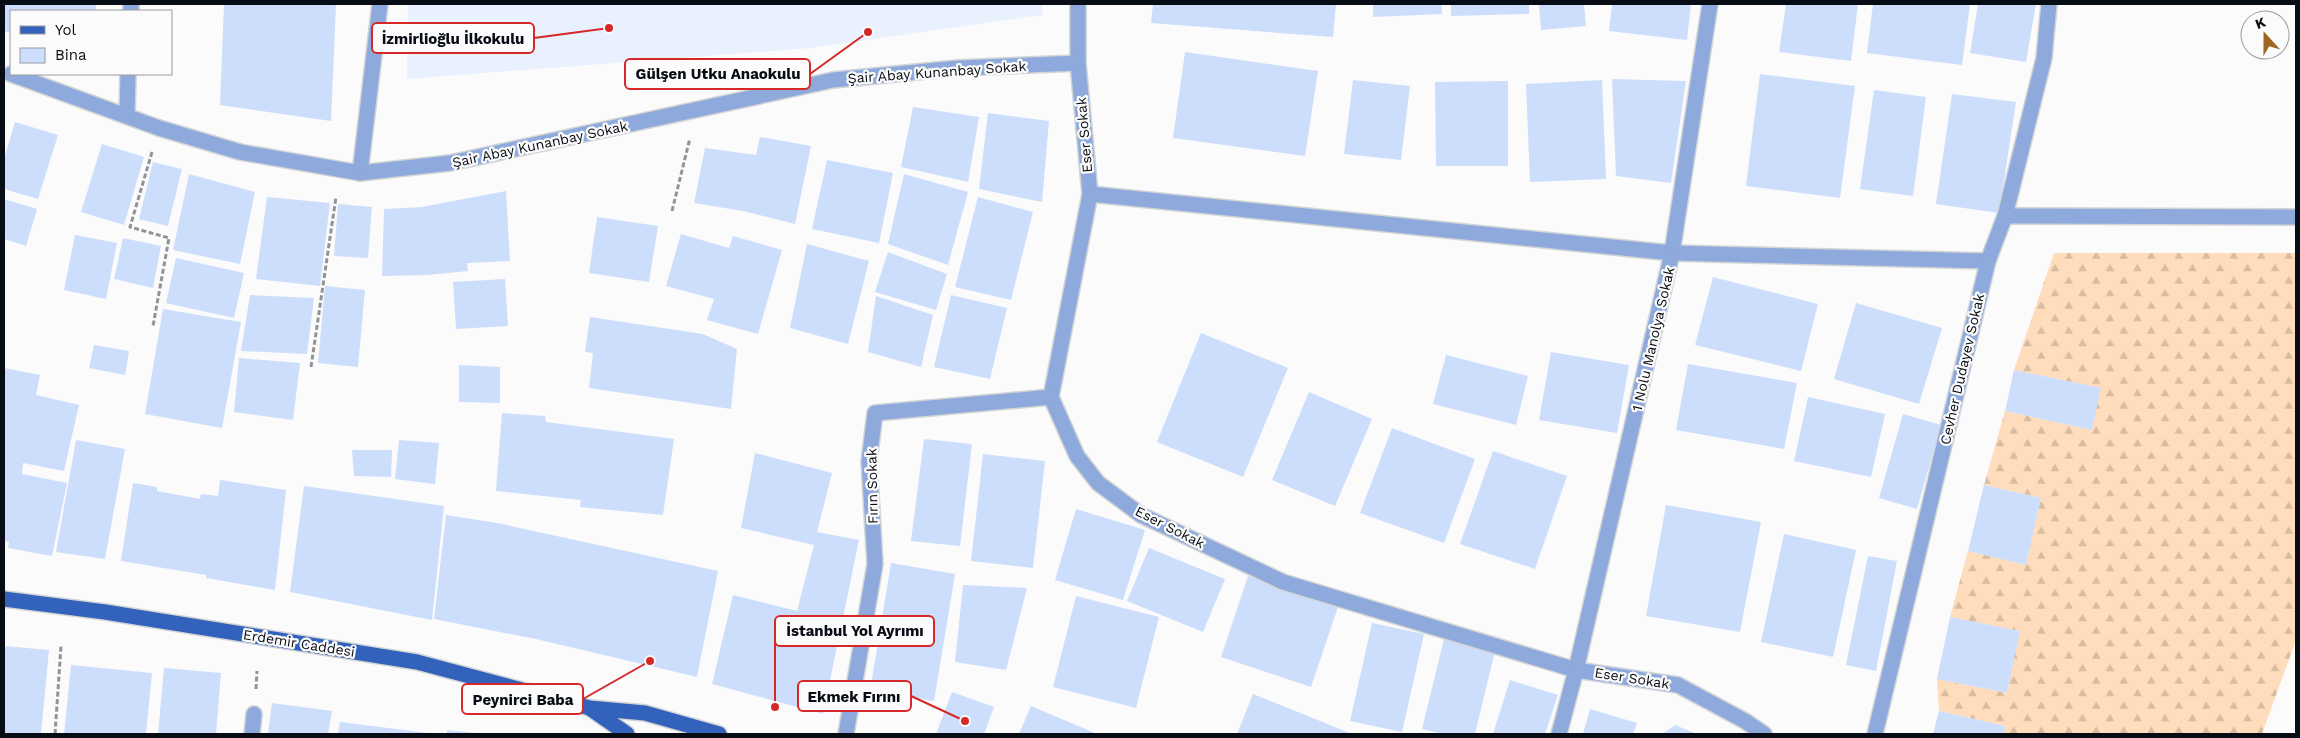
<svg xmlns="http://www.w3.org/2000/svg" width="2300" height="738" viewBox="0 0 2300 738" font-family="'Work Sans',sans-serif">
  <defs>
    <pattern id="forest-firs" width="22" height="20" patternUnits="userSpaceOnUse" patternTransform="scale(1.25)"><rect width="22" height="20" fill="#ffdcbb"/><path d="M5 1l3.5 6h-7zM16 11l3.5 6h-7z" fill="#d9bca0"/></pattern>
  </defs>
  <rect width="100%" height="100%" fill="#fbfbfb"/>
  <path fill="#eaf1fe" d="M 408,4 L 1041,4 L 1043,15 L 811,48 L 407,79 Z"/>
  <path fill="url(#forest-firs)" d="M 2054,253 L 2296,253 L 2296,640 L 2262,734 L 2004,734 L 2005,726 L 1939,711 L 1937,679 L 2007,693 L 2019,631 L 1950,617 L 1968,551 L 2026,565 L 2041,498 L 1984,485 L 2005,411 L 2092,430 L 2100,388 L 2014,370 Z"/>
  <g fill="#ccdefc">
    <path d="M 4,4 L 96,4 L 96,11 L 11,11 L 11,33 L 4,31 Z"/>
    <path d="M 224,4 L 336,4 L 331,121 L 220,105 Z"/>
    <path d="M 1153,4 L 1336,4 L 1333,37 L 1151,23 Z"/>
    <path d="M 1373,4 L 1441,4 L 1442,14 L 1373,17 Z"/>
    <path d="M 1451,4 L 1529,4 L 1529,14 L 1451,16 Z"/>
    <path d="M 1539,4 L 1584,4 L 1586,26 L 1541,30 Z"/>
    <path d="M 1612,4 L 1691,4 L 1687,40 L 1609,31 Z"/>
    <path d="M 1786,4 L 1858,4 L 1851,61 L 1779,52 Z"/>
    <path d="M 1873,4 L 1970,4 L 1962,65 L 1867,53 Z"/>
    <path d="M 1978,4 L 2036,4 L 2026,62 L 1970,53 Z"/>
    <path d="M 1185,52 L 1318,71 L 1305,156 L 1173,138 Z"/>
    <path d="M 1760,74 L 1855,86 L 1840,198 L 1746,186 Z"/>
    <path d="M 1612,79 L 1686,81 L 1671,183 L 1616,176 Z"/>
    <path d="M 1353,80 L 1410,86 L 1401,160 L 1344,154 Z"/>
    <path d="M 1602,80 L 1606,179 L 1530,182 L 1526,84 Z"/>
    <path d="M 1508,81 L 1508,166 L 1436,166 L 1435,82 Z"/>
    <path d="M 1874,90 L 1926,97 L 1913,196 L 1860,189 Z"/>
    <path d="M 1952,94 L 2016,102 L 1999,213 L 1936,204 Z"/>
    <path d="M 913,107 L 979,117 L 968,182 L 901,167 Z"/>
    <path d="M 988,113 L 1049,121 L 1042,202 L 979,189 Z"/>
    <path d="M 15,122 L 58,135 L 38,199 L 4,189 L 4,159 Z"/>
    <path d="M 760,137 L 811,146 L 795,224 L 743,211 L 694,203 L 705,148 L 756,155 Z"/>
    <path d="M 102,144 L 144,157 L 124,225 L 81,212 Z"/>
    <path d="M 827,160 L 893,173 L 879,243 L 812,229 Z"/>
    <path d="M 153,162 L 182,169 L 168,226 L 139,219 Z"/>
    <path d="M 189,174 L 255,192 L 240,264 L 173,250 Z"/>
    <path d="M 904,174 L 968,192 L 948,265 L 888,244 Z"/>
    <path d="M 506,191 L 510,261 L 467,263 L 468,271 L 427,275 L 382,276 L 384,209 L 422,207 Z"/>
    <path d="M 267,197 L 330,203 L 320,286 L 256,279 Z"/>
    <path d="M 978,197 L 1033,212 L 1011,300 L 955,287 Z"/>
    <path d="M 4,199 L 37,209 L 26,246 L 4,239 Z"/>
    <path d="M 338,204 L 372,207 L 368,258 L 334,256 Z"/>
    <path d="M 597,217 L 658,226 L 649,282 L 589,273 Z"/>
    <path d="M 681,234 L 729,248 L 733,236 L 782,250 L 758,334 L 707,320 L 714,299 L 666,286 Z"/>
    <path d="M 75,235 L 117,243 L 106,299 L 64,290 Z"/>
    <path d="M 123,238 L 161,246 L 153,288 L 114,279 Z"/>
    <path d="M 807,244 L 869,261 L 848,344 L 790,328 Z"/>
    <path d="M 888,252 L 947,274 L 936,310 L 875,292 Z"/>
    <path d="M 176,258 L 244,273 L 234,318 L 166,303 Z"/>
    <path d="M 1713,277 L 1818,304 L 1801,371 L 1695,345 Z"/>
    <path d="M 505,279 L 508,326 L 456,329 L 453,282 Z"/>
    <path d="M 325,286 L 365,290 L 358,367 L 318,363 Z"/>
    <path d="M 250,295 L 314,298 L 307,354 L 241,351 Z"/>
    <path d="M 951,295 L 1007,308 L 990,379 L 934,367 Z"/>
    <path d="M 876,296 L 933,315 L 921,367 L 868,352 Z"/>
    <path d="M 1856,303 L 1942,328 L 1919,404 L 1834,379 Z"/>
    <path d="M 163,309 L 241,322 L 222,428 L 145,414 Z"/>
    <path d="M 590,317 L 703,334 L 737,349 L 731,409 L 589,388 L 593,353 L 585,352 Z"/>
    <path d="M 1201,333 L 1288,368 L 1243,477 L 1157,442 Z"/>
    <path d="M 94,345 L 129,351 L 125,375 L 89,368 Z"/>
    <path d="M 1551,352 L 1629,365 L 1617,433 L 1539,420 Z"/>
    <path d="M 1446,355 L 1528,376 L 1516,425 L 1433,404 Z"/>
    <path d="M 239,358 L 300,363 L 293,420 L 234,412 Z"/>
    <path d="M 1688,364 L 1797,383 L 1784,449 L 1676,430 Z"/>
    <path d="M 459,365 L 500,367 L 500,403 L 459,402 Z"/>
    <path d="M 4,368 L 40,375 L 36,395 L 79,405 L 64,471 L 23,463 L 22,474 L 67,483 L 52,556 L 8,548 L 9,542 L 4,541 Z"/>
    <path d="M 2014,370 L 2101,388 L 2092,430 L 2005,411 Z"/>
    <path d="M 1309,392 L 1372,419 L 1335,506 L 1272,480 Z"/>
    <path d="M 1808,397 L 1885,414 L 1871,477 L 1794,461 Z"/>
    <path d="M 502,413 L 545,416 L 546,422 L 674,439 L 663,515 L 580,507 L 581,500 L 496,491 Z"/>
    <path d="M 1903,414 L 1941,425 L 1917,509 L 1879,498 Z"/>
    <path d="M 1392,428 L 1475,459 L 1444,543 L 1360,513 Z"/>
    <path d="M 924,439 L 972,444 L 960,546 L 911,541 Z"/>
    <path d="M 76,440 L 125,449 L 105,559 L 56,552 Z"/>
    <path d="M 399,440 L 439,443 L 435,484 L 395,479 Z"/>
    <path d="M 352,450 L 392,450 L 391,477 L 354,476 Z"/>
    <path d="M 1493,451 L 1567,476 L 1535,569 L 1460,544 Z"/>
    <path d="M 755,453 L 832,473 L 817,532 L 859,540 L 823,714 L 712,684 L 733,595 L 797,611 L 814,545 L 741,528 Z"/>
    <path d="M 983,454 L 1045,461 L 1033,568 L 971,561 Z"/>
    <path d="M 220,480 L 286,490 L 275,590 L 206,578 L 206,575 L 121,561 L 133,483 L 157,487 L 157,491 L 200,499 L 201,494 L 218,496 Z"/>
    <path d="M 1984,485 L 2041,498 L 2026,565 L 1968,551 Z"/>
    <path d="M 304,486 L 444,506 L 432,620 L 290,592 Z"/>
    <path d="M 1666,505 L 1761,522 L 1740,632 L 1646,616 Z"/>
    <path d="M 1076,509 L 1145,530 L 1123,600 L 1055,580 Z"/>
    <path d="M 446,515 L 497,523 L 718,571 L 697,677 L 536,639 L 434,619 Z"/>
    <path d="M 1784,534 L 1856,550 L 1833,657 L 1761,642 Z"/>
    <path d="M 1149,548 L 1225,579 L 1203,632 L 1127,601 Z"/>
    <path d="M 1868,556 L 1897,561 L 1876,671 L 1846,665 Z"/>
    <path d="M 891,563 L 955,574 L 934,701 L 870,691 Z"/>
    <path d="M 1248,576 L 1338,607 L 1311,687 L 1221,657 Z"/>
    <path d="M 963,585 L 1027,588 L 1006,670 L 955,662 Z"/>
    <path d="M 1076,596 L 1159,617 L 1136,708 L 1053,687 Z"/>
    <path d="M 1950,617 L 2020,631 L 2007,693 L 1937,679 Z"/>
    <path d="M 1372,623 L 1424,634 L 1402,732 L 1350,721 Z"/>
    <path d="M 1444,639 L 1495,651 L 1475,734 L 1443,734 L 1422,729 Z"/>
    <path d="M 4,646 L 49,650 L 41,734 L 4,734 Z"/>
    <path d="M 71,665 L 152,673 L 146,734 L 64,734 Z"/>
    <path d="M 164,668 L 221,673 L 216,734 L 158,734 Z"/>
    <path d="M 1510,680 L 1558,695 L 1545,734 L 1493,734 Z"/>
    <path d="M 952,692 L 994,707 L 984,734 L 936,734 Z"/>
    <path d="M 1253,694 L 1352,734 L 1237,734 Z"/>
    <path d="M 272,703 L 332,711 L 328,734 L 268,734 Z"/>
    <path d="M 1031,706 L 1097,734 L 1019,734 Z"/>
    <path d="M 1590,709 L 1637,723 L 1633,734 L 1583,734 Z"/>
    <path d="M 1939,711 L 2005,726 L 2004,734 L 1933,734 Z"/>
    <path d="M 340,722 L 428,733 L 428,734 L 338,734 Z"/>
    <path d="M 1675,725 L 1697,734 L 1662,734 Z"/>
    <path d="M 447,730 L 476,733 L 476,734 L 447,734 Z"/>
  </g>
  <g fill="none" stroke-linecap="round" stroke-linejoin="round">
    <defs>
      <g id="minor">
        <path d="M 1078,4 L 1078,63 L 1090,194 L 1051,397 L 1077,456 L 1098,483 L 1141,515 L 1283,582 L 1576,670 L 1678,685 L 1745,721 L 1764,734"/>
        <path d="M 131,11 L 131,4"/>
        <path d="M 11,74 L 159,128 L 240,152 L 360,173 L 450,163 L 833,80 L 958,68 L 1078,63"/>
        <path d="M 127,116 L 128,74"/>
        <path d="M 360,173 L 380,4"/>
        <path d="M 1090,194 L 1672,253 L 1988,261"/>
        <path d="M 2005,216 L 2296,217"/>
        <path d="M 252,734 L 254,714"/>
        <path d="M 846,734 L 875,564 L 869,461 L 875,413 L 1051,397"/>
        <path d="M 1559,734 L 1576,670 L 1672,253 L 1710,4"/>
        <path d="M 1875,734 L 1988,261 L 2005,216 L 2044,58 L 2049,4"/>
      </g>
      <g id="major">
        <path d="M 4,599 L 105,612 L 417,662 L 590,708 L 645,713 L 719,734"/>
        <path d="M 591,709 L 627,734"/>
      </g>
    </defs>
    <use href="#minor" stroke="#d4d5d6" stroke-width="18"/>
    <use href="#major" stroke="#d4d5d6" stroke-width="18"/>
    <g stroke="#919396" stroke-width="3" stroke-dasharray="5 2.5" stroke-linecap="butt">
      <path d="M 152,152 L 130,227 L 169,238 L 153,326"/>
      <path d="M 672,211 L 690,138"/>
      <path d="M 311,367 L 336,197"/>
      <path d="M 256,689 L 257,671"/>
      <path d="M 55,734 L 61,646"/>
    </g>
    <use href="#minor" stroke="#8eaadc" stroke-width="15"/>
    <use href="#major" stroke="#3262bb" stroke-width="15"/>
  </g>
  <g text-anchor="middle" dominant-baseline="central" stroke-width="4.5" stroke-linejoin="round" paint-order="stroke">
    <g font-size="14" fill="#080c14" stroke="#fbfbfb">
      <text transform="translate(937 72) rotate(-4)">Şair Abay Kunanbay Sokak</text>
      <text transform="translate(1084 135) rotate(-95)">Eser Sokak</text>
      <text transform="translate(540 144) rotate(-12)">Şair Abay Kunanbay Sokak</text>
      <text transform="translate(1653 339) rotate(-77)">1 Nolu Manolya Sokak</text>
      <text transform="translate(1962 369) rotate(-77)">Cevher Dudayev Sokak</text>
      <text transform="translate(872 486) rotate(-91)">Fırın Sokak</text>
      <text transform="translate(1170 527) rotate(27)">Eser Sokak</text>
      <text transform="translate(299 643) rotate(9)">Erdemir Caddesi</text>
      <text transform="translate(1632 678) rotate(9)">Eser Sokak</text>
    </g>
  </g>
  <path fill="none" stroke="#d62828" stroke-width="2" d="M609 28L534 38M868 32L810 74M775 707L775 631M965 721L911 696M650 661L583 699"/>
  <g fill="#d62828" stroke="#fbfbfb" stroke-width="2">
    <circle cx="609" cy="28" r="5"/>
    <circle cx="868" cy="32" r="5"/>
    <circle cx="775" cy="707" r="5"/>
    <circle cx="965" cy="721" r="5"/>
    <circle cx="650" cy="661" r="5"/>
  </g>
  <g fill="#fbfbfb" stroke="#d62828" stroke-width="2">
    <rect x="372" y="23" width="162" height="30" rx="5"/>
    <rect x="625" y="59" width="185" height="30" rx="5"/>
    <rect x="775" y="616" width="159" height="30" rx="5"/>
    <rect x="798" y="681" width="113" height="30" rx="5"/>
    <rect x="462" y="684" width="121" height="30" rx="5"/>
  </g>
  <g font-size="15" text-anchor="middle" font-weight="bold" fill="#080c14">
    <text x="453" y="44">İzmirlioğlu İlkokulu</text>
    <text x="718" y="79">Gülşen Utku Anaokulu</text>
    <text x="855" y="636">İstanbul Yol Ayrımı</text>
    <text x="854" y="702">Ekmek Fırını</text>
    <text x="523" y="705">Peynirci Baba</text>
  </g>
  <rect width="2300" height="738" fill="none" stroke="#080c14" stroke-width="10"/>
  <rect x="10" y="10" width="162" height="65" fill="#fbfbfb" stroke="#9a9b9f"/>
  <rect x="20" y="26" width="25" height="8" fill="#3262bb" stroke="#9a9b9f"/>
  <text x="55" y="35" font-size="15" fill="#080c14">Yol</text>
  <rect x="20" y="48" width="25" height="15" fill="#ccdefc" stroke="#9a9b9f"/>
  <text x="55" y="60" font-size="15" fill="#080c14">Bina</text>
  <g transform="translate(2265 35) rotate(339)"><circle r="24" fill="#fbfbfb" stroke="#9a9b9f"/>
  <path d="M0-4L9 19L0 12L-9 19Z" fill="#9e6523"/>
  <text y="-8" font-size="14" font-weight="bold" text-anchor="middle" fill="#080c14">K</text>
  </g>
</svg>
